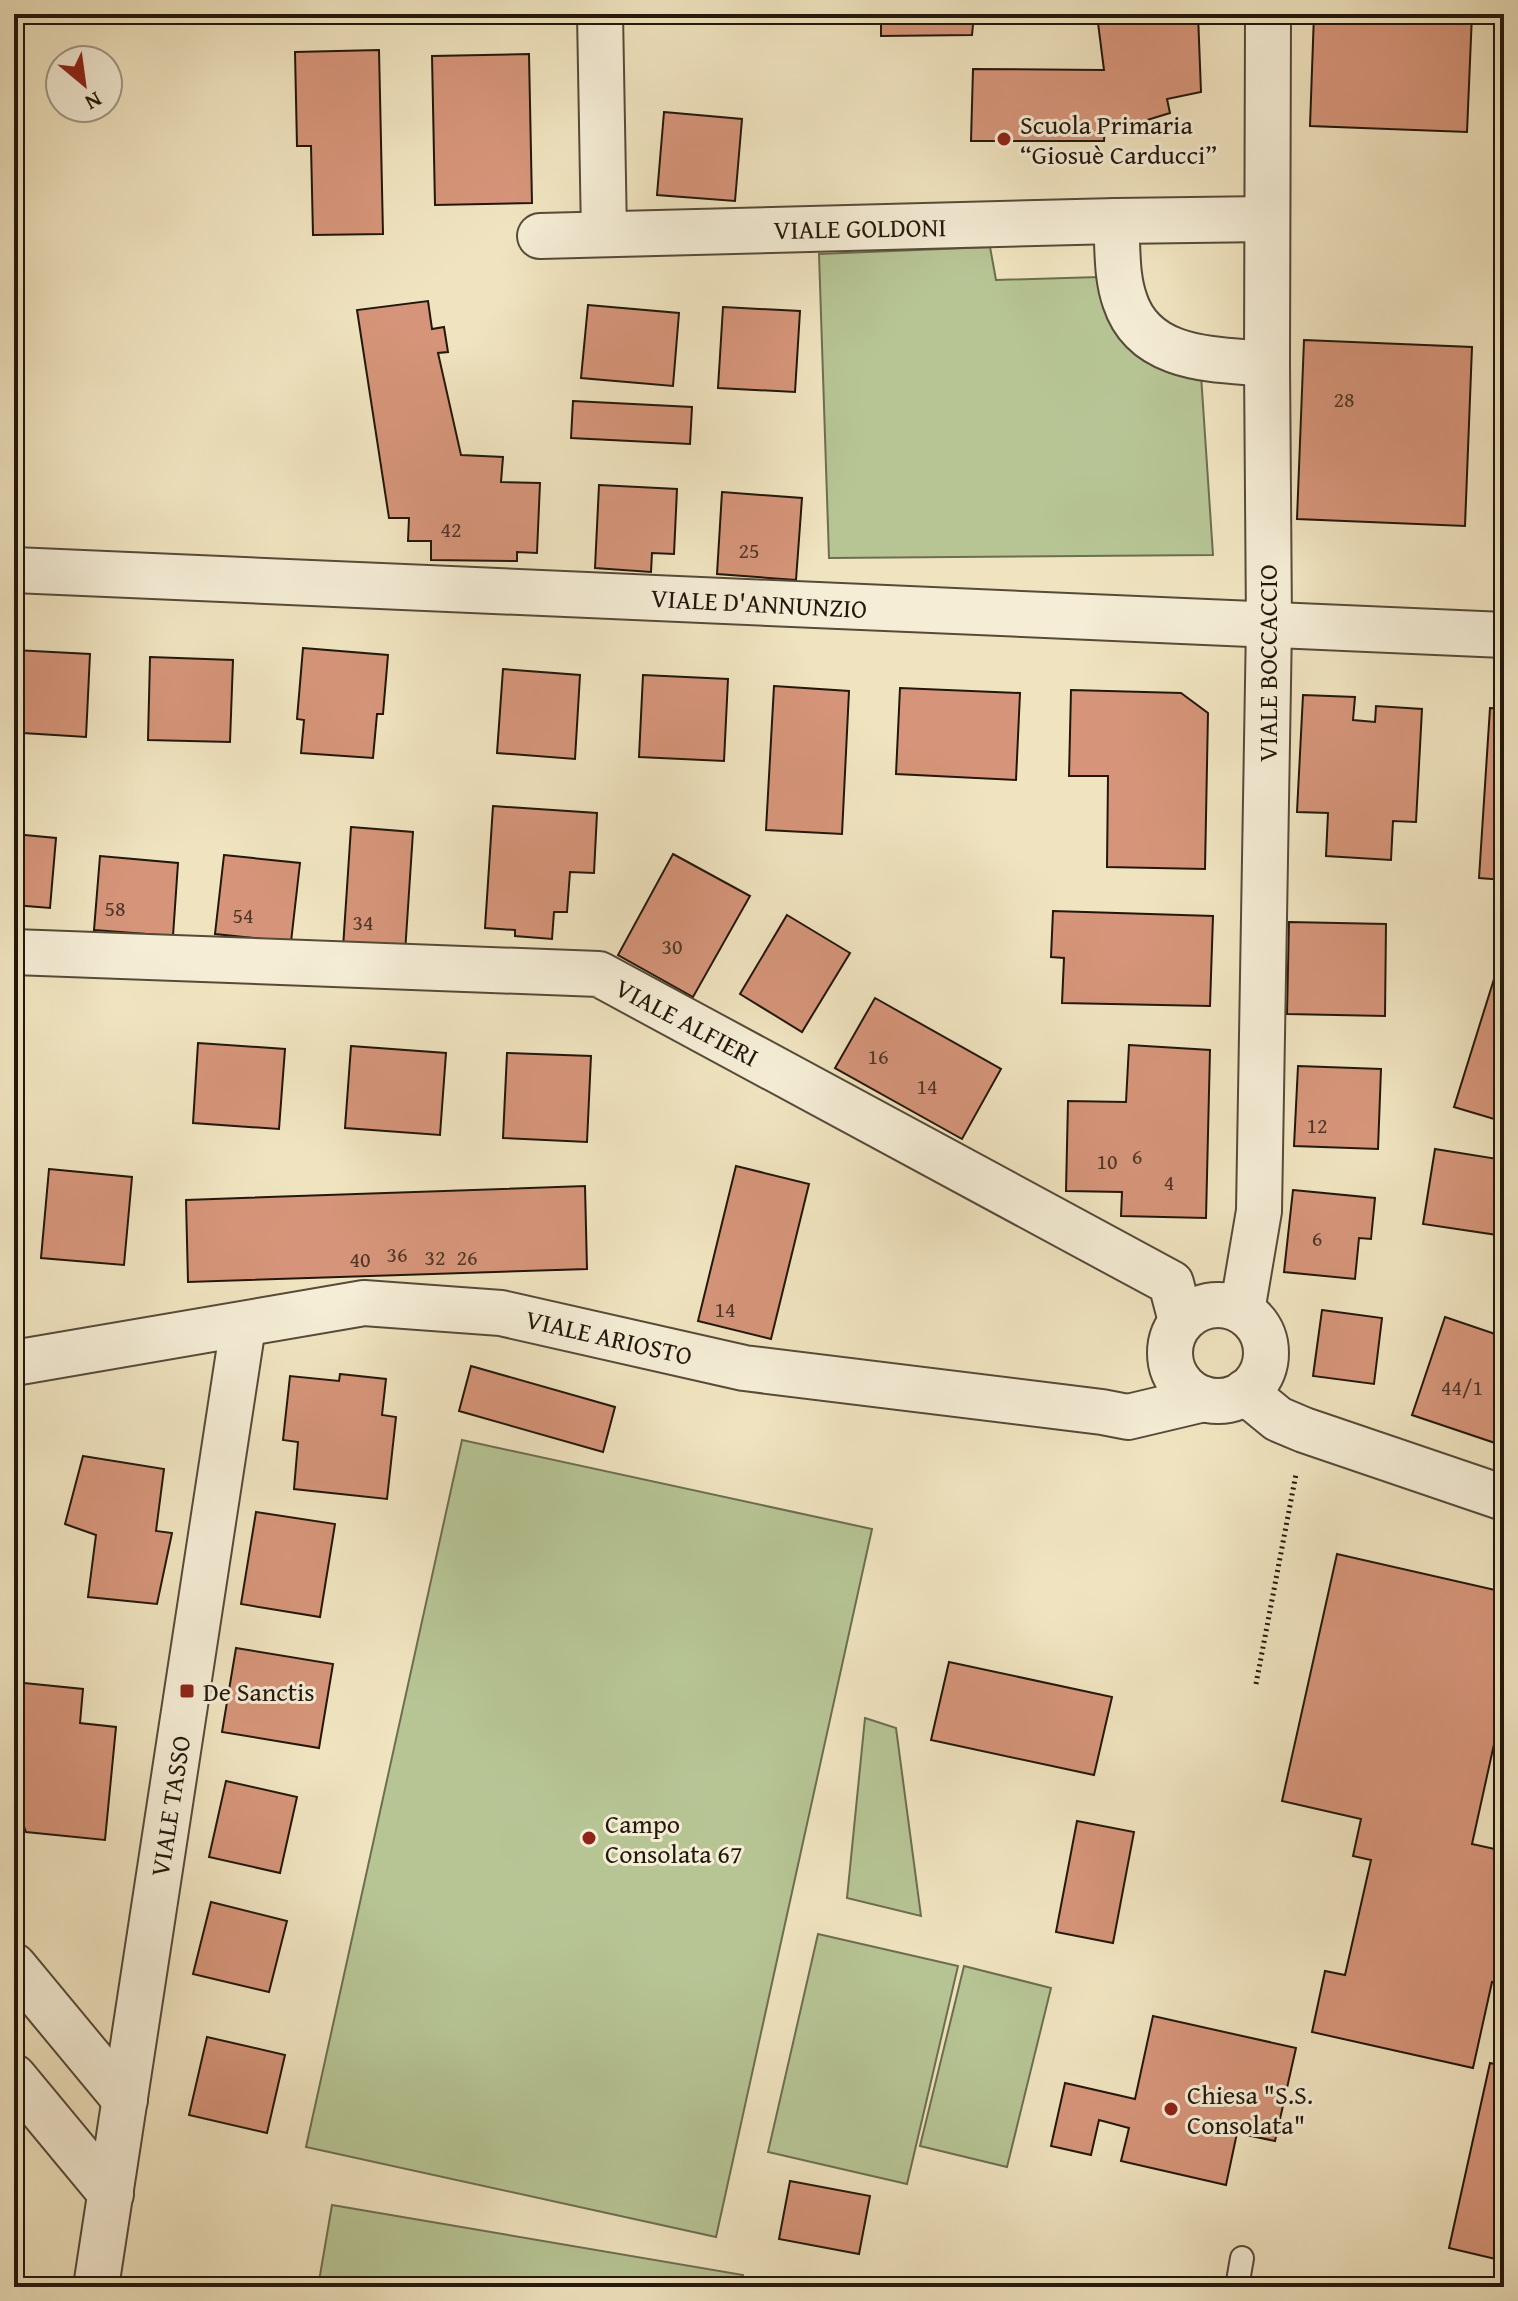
<svg xmlns="http://www.w3.org/2000/svg" width="1518" height="2301" viewBox="0 0 1518 2301" font-family="'Gentium Book Plus',serif">
  <rect width="100%" height="100%" fill="#f0e4c0"/>
  <filter id="stains"><feTurbulence type="fractalNoise" baseFrequency=".0025" numOctaves="4"/><feColorMatrix values="0 0 0 0 .2 0 0 0 0 .09 0 0 0 0 .02 0 0 0 .5 -.17"/></filter>
  <radialGradient id="worn" r=".72"><stop offset=".6" stop-color="#630" stop-opacity="0"/><stop offset="1" stop-color="#630" stop-opacity=".3"/></radialGradient>
  <g fill="#b7c595" stroke="#6c6e50" stroke-width="2">
    <path d="M 990,247 L 996,280 L 1099,277 L 1201,375 L 1213,555 L 829,558 L 819,254 Z"/>
    <path d="M 462,1440 L 872,1529 L 716,2237 L 306,2147 Z"/>
    <path d="M 865,1718 L 896,1728 L 921,1916 L 847,1898 Z"/>
    <path d="M 818,1934 L 958,1966 L 907,2184 L 768,2152 Z"/>
    <path d="M 964,1966 L 1051,1988 L 1007,2167 L 920,2146 Z"/>
    <path d="M 332,2205 L 743,2275 L 741,2287 L 318,2287 Z"/>
  </g>
  <g fill="#d6957a" stroke="#22170b" stroke-width="2">
    <path d="M 881,14 L 974,14 L 972,35 L 881,36 Z"/>
    <path d="M 1070,14 L 1198,14 L 1201,92 L 1167,99 L 1170,113 L 1134,124 L 1105,125 L 1104,141 L 971,141 L 973,69 L 1104,70 L 1097,15 Z"/>
    <path d="M 1314,14 L 1472,14 L 1467,132 L 1310,126 Z"/>
    <path d="M 379,50 L 383,234 L 313,235 L 311,146 L 297,146 L 295,52 Z"/>
    <path d="M 529,54 L 532,203 L 435,205 L 432,56 Z"/>
    <path d="M 664,112 L 742,119 L 735,201 L 657,195 Z"/>
    <path d="M 428,301 L 432,329 L 444,327 L 448,352 L 438,353 L 461,455 L 503,457 L 501,482 L 540,483 L 537,553 L 517,552 L 517,561 L 431,560 L 431,541 L 408,541 L 409,518 L 389,518 L 357,310 Z"/>
    <path d="M 588,305 L 679,313 L 673,386 L 581,378 Z"/>
    <path d="M 723,307 L 800,311 L 795,392 L 718,388 Z"/>
    <path d="M 1304,340 L 1472,347 L 1465,526 L 1297,519 Z"/>
    <path d="M 573,401 L 692,407 L 690,444 L 571,438 Z"/>
    <path d="M 599,485 L 677,489 L 674,554 L 652,553 L 651,572 L 595,568 Z"/>
    <path d="M 722,492 L 802,498 L 796,580 L 717,574 Z"/>
    <path d="M 303,648 L 388,655 L 383,714 L 377,714 L 373,758 L 301,753 L 304,720 L 297,719 Z"/>
    <path d="M 14,650 L 90,654 L 86,737 L 23,733 L 24,718 L 14,718 Z"/>
    <path d="M 150,657 L 233,660 L 230,742 L 148,740 Z"/>
    <path d="M 503,669 L 580,675 L 575,759 L 497,753 Z"/>
    <path d="M 643,675 L 728,679 L 724,761 L 639,757 Z"/>
    <path d="M 774,686 L 849,691 L 842,834 L 766,830 Z"/>
    <path d="M 900,688 L 1020,693 L 1016,780 L 896,774 Z"/>
    <path d="M 1071,690 L 1181,693 L 1208,713 L 1205,869 L 1107,867 L 1108,776 L 1069,776 Z"/>
    <path d="M 1303,695 L 1355,697 L 1353,720 L 1375,722 L 1376,706 L 1422,709 L 1416,822 L 1393,821 L 1391,860 L 1326,856 L 1328,813 L 1297,812 Z"/>
    <path d="M 1490,708 L 1504,709 L 1504,880 L 1479,878 Z"/>
    <path d="M 493,806 L 597,813 L 594,873 L 570,872 L 567,912 L 554,912 L 552,939 L 515,936 L 515,930 L 485,928 Z"/>
    <path d="M 351,827 L 413,832 L 405,953 L 343,948 Z"/>
    <path d="M 14,834 L 56,838 L 50,908 L 14,905 Z"/>
    <path d="M 673,854 L 750,896 L 693,997 L 618,955 Z"/>
    <path d="M 224,855 L 300,863 L 291,942 L 215,934 Z"/>
    <path d="M 100,856 L 178,863 L 173,936 L 94,930 Z"/>
    <path d="M 1053,911 L 1213,916 L 1210,1006 L 1062,1003 L 1064,958 L 1051,957 Z"/>
    <path d="M 787,915 L 850,953 L 802,1032 L 740,994 Z"/>
    <path d="M 1289,922 L 1386,924 L 1385,1016 L 1287,1014 Z"/>
    <path d="M 1499,963 L 1504,965 L 1504,1122 L 1454,1107 Z"/>
    <path d="M 875,998 L 1001,1069 L 962,1139 L 835,1068 Z"/>
    <path d="M 198,1043 L 285,1049 L 279,1129 L 193,1123 Z"/>
    <path d="M 1129,1045 L 1210,1050 L 1206,1218 L 1121,1216 L 1122,1192 L 1066,1191 L 1068,1101 L 1126,1102 Z"/>
    <path d="M 351,1046 L 446,1053 L 440,1135 L 345,1128 Z"/>
    <path d="M 507,1053 L 591,1056 L 587,1142 L 503,1138 Z"/>
    <path d="M 1298,1066 L 1381,1069 L 1378,1149 L 1294,1146 Z"/>
    <path d="M 1435,1149 L 1504,1160 L 1504,1236 L 1423,1224 Z"/>
    <path d="M 736,1166 L 809,1184 L 771,1339 L 698,1321 Z"/>
    <path d="M 49,1169 L 132,1177 L 124,1265 L 41,1258 Z"/>
    <path d="M 585,1186 L 587,1269 L 188,1282 L 186,1200 Z"/>
    <path d="M 1293,1190 L 1375,1198 L 1371,1239 L 1359,1238 L 1355,1279 L 1284,1272 Z"/>
    <path d="M 1322,1310 L 1382,1318 L 1374,1384 L 1313,1376 Z"/>
    <path d="M 1445,1317 L 1504,1337 L 1504,1446 L 1412,1415 Z"/>
    <path d="M 471,1366 L 615,1407 L 603,1452 L 459,1411 Z"/>
    <path d="M 340,1374 L 386,1379 L 382,1415 L 396,1417 L 387,1499 L 294,1489 L 298,1442 L 283,1440 L 290,1376 L 339,1381 Z"/>
    <path d="M 83,1456 L 164,1469 L 156,1531 L 172,1533 L 157,1604 L 88,1597 L 96,1535 L 65,1524 Z"/>
    <path d="M 256,1512 L 335,1524 L 320,1617 L 241,1604 Z"/>
    <path d="M 1337,1554 L 1504,1592 L 1504,1699 L 1472,1844 L 1504,1851 L 1504,1985 L 1492,1982 L 1473,2068 L 1312,2032 L 1325,1971 L 1345,1975 L 1371,1860 L 1353,1856 L 1361,1819 L 1282,1801 Z"/>
    <path d="M 236,1648 L 333,1664 L 319,1748 L 222,1732 Z"/>
    <path d="M 949,1662 L 1112,1697 L 1094,1775 L 931,1740 Z"/>
    <path d="M 14,1682 L 83,1689 L 80,1723 L 116,1727 L 105,1840 L 26,1832 L 14,1799 Z"/>
    <path d="M 226,1781 L 297,1797 L 280,1873 L 209,1857 Z"/>
    <path d="M 1077,1821 L 1134,1832 L 1113,1943 L 1056,1932 Z"/>
    <path d="M 211,1902 L 287,1921 L 269,1992 L 193,1974 Z"/>
    <path d="M 1153,2016 L 1296,2048 L 1275,2141 L 1237,2133 L 1226,2185 L 1121,2161 L 1129,2128 L 1099,2120 L 1091,2155 L 1051,2146 L 1065,2083 L 1135,2099 Z"/>
    <path d="M 207,2037 L 285,2055 L 267,2133 L 189,2115 Z"/>
    <path d="M 1490,2063 L 1504,2066 L 1504,2261 L 1449,2248 Z"/>
    <path d="M 790,2181 L 870,2196 L 859,2254 L 779,2239 Z"/>
  </g>
  <g fill="none" stroke-linecap="round" stroke-linejoin="round">
    <defs>
      <path id="lane" d="M 1237,2287 L 1242,2258"/>
      <g id="street">
        <path d="M 600,14 L 604,234"/>
        <path d="M 540,236 L 1116,221"/>
        <path d="M 1267,364 C 1215,359 1145,362 1125,301 C 1116,276 1118,248 1116,221 L 1267,219"/>
        <path d="M 14,570 L 1504,635"/>
        <path d="M 14,952 L 599,974 L 1171,1283 L 1181,1321"/>
        <circle cx="1218" cy="1353" r="48"/>
        <path d="M 1242,1311 L 1259,1211 L 1269,625 L 1267,364 L 1268,14"/>
        <path d="M 14,1363 L 364,1303 L 501,1313 L 744,1368 L 1102,1412 L 1128,1417 L 1204,1399"/>
        <path d="M 1245,1392 L 1278,1419 L 1304,1430 L 1504,1498"/>
        <path d="M 14,1966 L 125,2100"/>
        <path d="M 14,2077 L 111,2194"/>
        <path d="M 96,2287 L 243,1326"/>
      </g>
    </defs>
    <use href="#lane" stroke="#564a38" stroke-width="26"/>
    <use href="#street" stroke="#564a38" stroke-width="48"/>
    <path stroke="#22170b" stroke-width="5" stroke-dasharray="2 4" stroke-linecap="butt" d="M 1256,1684 L 1296,1474"/>
    <use href="#lane" stroke="#f5edd6" stroke-width="22"/>
    <use href="#street" stroke="#f5edd6" stroke-width="44"/>
  </g>
  <g fill="#8f2418" stroke="#f5edd6" stroke-width="3">
    <circle cx="1004" cy="139" r="8"/>
    <rect x="179" y="1683" width="16" height="16" rx="4"/>
    <circle cx="589" cy="1838" r="8"/>
    <circle cx="1171" cy="2109" r="8"/>
  </g>
  <g text-anchor="middle" dominant-baseline="central" stroke-width="6" stroke-linejoin="round" paint-order="stroke">
    <g font-size="22" fill="#4f3627">
      <text x="1344" y="399">28</text>
      <text x="451" y="529">42</text>
      <text x="749" y="550">25</text>
      <text x="115" y="908">58</text>
      <text x="243" y="915">54</text>
      <text x="363" y="922">34</text>
      <text x="672" y="946">30</text>
      <text x="878" y="1056">16</text>
      <text x="927" y="1086">14</text>
      <text x="1317" y="1125">12</text>
      <text x="1137" y="1156">6</text>
      <text x="1107" y="1161">10</text>
      <text x="1169" y="1182">4</text>
      <text x="1317" y="1238">6</text>
      <text x="397" y="1254">36</text>
      <text x="435" y="1257">32</text>
      <text x="467" y="1257">26</text>
      <text x="360" y="1259">40</text>
      <text x="725" y="1309">14</text>
      <text x="1462" y="1387">44/1</text>
    </g>
    <g font-size="26" fill="#22170b" stroke="#f5edd6" text-anchor="start">
      <text x="1020" y="124">Scuola Primaria<tspan x="1020" dy="30">“Giosuè Carducci”</tspan></text>
      <text x="203" y="1691">De Sanctis</text>
      <text x="605" y="1823">Campo<tspan x="605" dy="30">Consolata 67</tspan></text>
      <text x="1187" y="2094">Chiesa "S.S.<tspan x="1187" dy="30">Consolata"</tspan></text>
    </g>
    <g font-size="26" fill="#22170b" stroke="#f5edd6">
      <text transform="translate(860 228) rotate(-1)">VIALE GOLDONI</text>
      <text transform="translate(759 603) rotate(3)">VIALE D'ANNUNZIO</text>
      <text transform="translate(1267 663) rotate(-90)">VIALE BOCCACCIO</text>
      <text transform="translate(687 1022) rotate(28)">VIALE ALFIERI</text>
      <text transform="translate(609 1337) rotate(13)">VIALE ARIOSTO</text>
      <text transform="translate(170 1806) rotate(-81)">VIALE TASSO</text>
    </g>
  </g>
  <rect width="1518" height="2301" fill="none" stroke="#f0e4c0" stroke-width="48"/>
  <rect x="16" y="16" width="1486" height="2269" fill="none" stroke="#22170b" stroke-width="4"/>
  <rect x="24" y="24" width="1470" height="2253" fill="none" stroke="#22170b" stroke-width="2"/>
  <g transform="translate(84 84) rotate(151)"><circle r="38" fill="#f5edd6" stroke="#a19785" stroke-width="2"/>
  <path d="M0-6L14 30L0 20L-14 30Z" fill="#8f2418"/>
  <text y="-12" font-size="22" font-weight="bold" text-anchor="middle" fill="#22170b">N</text>
  </g>
  <rect width="100%" height="100%" filter="url(#stains)"/>
  <rect width="100%" height="100%" fill="url(#worn)"/>
</svg>
